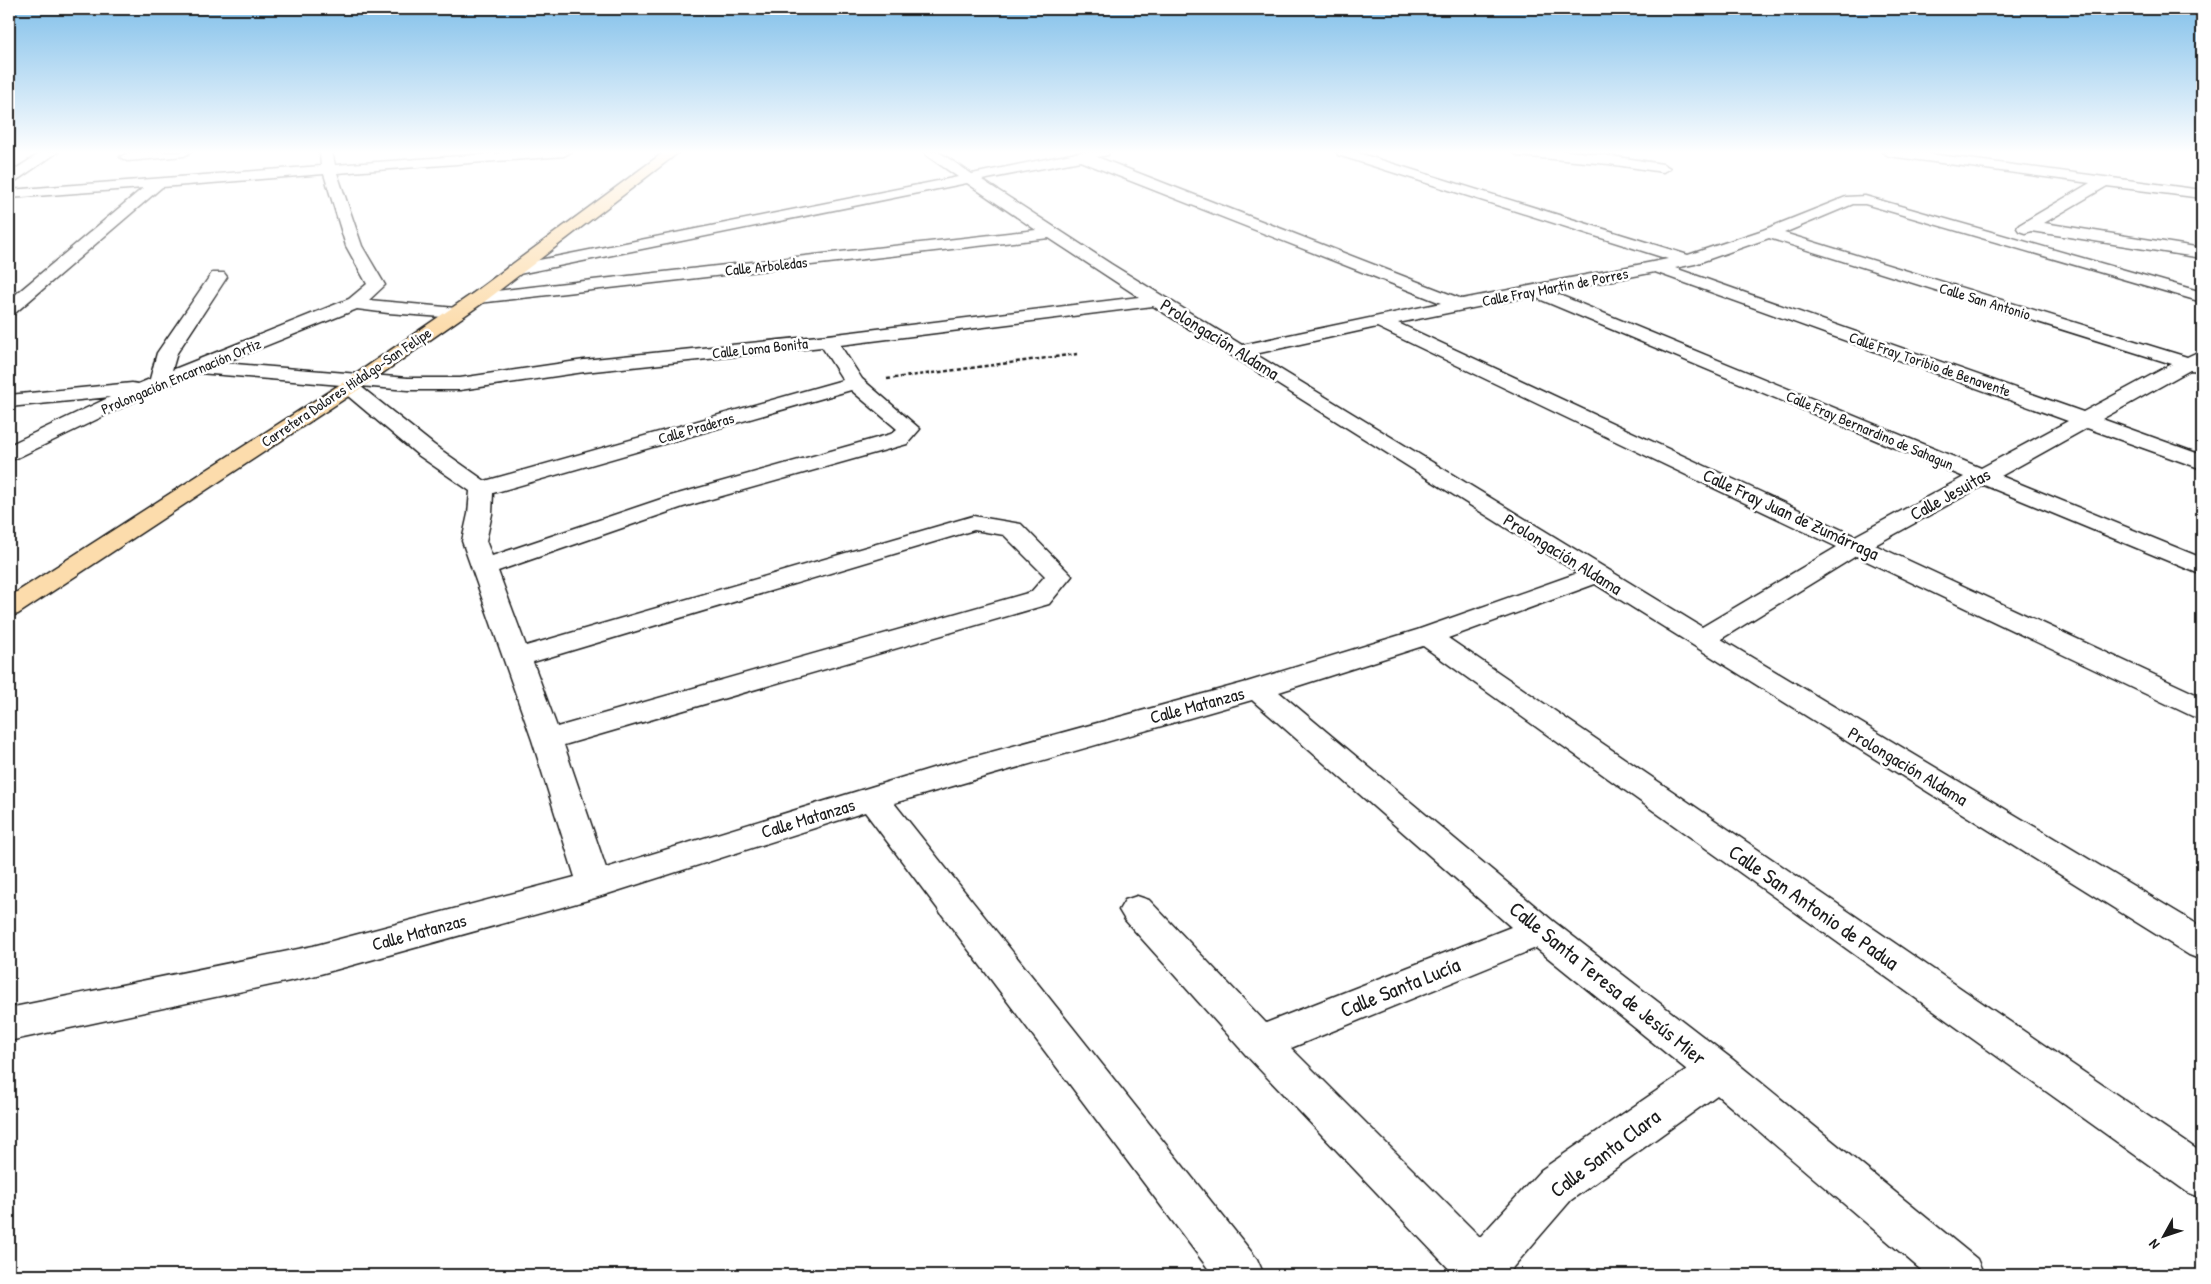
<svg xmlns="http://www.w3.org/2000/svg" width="2211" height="1284" viewBox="0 0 2211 1284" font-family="'Patrick Hand',sans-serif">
  <rect width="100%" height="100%" fill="#fff"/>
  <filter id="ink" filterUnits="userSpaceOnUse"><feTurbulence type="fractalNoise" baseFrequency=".02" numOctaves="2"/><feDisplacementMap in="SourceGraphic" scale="10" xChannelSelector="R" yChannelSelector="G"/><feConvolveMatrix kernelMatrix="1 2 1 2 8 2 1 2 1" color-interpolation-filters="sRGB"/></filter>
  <g filter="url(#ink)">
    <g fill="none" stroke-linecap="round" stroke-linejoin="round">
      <defs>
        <g id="minor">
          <path d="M 42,152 L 58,152 L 14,182 L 9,183 L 9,173 Z"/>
          <path d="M 143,152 L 191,152 L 184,156 L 127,161 L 120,157 L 127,153 Z"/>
          <path d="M 320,152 L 332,152 L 335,165 L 516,152 L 571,152 L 564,156 L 337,173 L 362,246 L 385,285 L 369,300 L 456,308 L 462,309 L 465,313 L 462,317 L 456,318 L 388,313 L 357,309 L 223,363 L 408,378 L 460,378 L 584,360 L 828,335 L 1139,297 L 1049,238 L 478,303 L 472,302 L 469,298 L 472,294 L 478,293 L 1036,230 L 967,183 L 514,275 L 508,274 L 506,270 L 508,266 L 514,265 L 958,177 L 926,155 L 925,152 L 939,152 L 972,174 L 1081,152 L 1109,152 L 1108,155 L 1097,157 L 1462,299 L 1668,259 L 1338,155 L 1337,152 L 1355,152 L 1688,255 L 1763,230 L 1846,197 L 1865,196 L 2202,292 L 2202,302 L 1865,204 L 1853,204 L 1784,233 L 2187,357 L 2202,350 L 2202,371 L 2190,370 L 2102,419 L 2202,455 L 2202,469 L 2087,428 L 2001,476 L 2202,558 L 2202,575 L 1984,485 L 1875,545 L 2202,697 L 2202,719 L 2192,716 L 1856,556 L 1721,639 L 2202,927 L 2202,960 L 2189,955 L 1595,584 L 1448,638 L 2202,1153 L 2202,1198 L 2187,1192 L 1423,646 L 1279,692 L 1553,921 L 1732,1059 L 1977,1259 L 1984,1275 L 1927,1275 L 1717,1095 L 1571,1200 L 1508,1273 L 1509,1275 L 1455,1275 L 1246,1055 L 1125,920 L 1119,910 L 1125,900 L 1137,896 L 1149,900 L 1266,1023 L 1511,927 L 1252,700 L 894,803 L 1257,1259 L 1264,1275 L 1213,1275 L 865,812 L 595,898 L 313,976 L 9,1041 L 9,1008 L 313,946 L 575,877 L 532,740 L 462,541 L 468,514 L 470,491 L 418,455 L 342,391 L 339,387 L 341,385 L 199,373 L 166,386 L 17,458 L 9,460 L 9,445 L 110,397 L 9,407 L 9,395 L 132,383 L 138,384 L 150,379 L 157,353 L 212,273 L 224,273 L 227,277 L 177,353 L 172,370 L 349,299 L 367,284 L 346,246 L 324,174 L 162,187 L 15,313 L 9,314 L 9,300 L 143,188 L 9,198 L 9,190 L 321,166 ZM 1080,161 L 1441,303 L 1242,345 L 1111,264 L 982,180 ZM 1769,238 L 2172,364 L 2083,412 L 1675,268 L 1695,264 ZM 1655,272 L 2068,421 L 1981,468 L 1552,292 ZM 1532,296 L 1964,477 L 1855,536 L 1398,323 ZM 1153,306 L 1578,573 L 1417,630 L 1247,682 L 933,768 L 606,868 L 564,745 L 1049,604 L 1072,576 L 1021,524 L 973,516 L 526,646 L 498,571 L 683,507 L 907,444 L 920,429 L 862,379 L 840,345 ZM 1377,327 L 1837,547 L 1702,627 L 1255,354 ZM 822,347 L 843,380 L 485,481 L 434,445 L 360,386 L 408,390 L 460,390 L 584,372 ZM 851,390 L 897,429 L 891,434 L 667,497 L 492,556 L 486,541 L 492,514 L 493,493 ZM 974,530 L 1004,535 L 1045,576 L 1031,592 L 557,727 L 533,662 ZM 1536,948 L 1687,1070 L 1541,1170 L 1480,1237 L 1291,1048 Z"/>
          <path d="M 1512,152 C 1561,145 1615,157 1663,164 L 1670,168 L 1663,172 L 1609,164 L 1519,156 Z"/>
          <path d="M 1882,152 L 1916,152 L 2202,190 L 2202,198 L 2107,186 L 2044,223 L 2202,248 L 2202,258 L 2031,231 L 2025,233 L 2019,231 L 2017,228 L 2019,225 L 2090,183 L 1889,156 Z"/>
        </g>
        <path id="major" d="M 664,152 L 679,152 L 484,302 L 367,384 L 18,614 L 9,616 L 9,597 L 353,376 L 472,294 Z"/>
      </defs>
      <use href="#minor" stroke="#1c1c1c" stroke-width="3"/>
      <use href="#major" stroke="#1c1c1c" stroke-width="3"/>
      <path stroke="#1c1c1c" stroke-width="2.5" stroke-dasharray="4 2.5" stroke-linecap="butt" d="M 887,379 L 1077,354"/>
      <use href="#minor" fill="#fff" fill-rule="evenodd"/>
      <use href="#major" fill="#fcdcac" fill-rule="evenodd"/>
    </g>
  </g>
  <linearGradient id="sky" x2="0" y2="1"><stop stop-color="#82c0ea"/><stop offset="0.46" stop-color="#fff"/><stop offset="1" stop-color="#fff" stop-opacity="0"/></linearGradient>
  <rect width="2211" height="331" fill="url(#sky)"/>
  <g text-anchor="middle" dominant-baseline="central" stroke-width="5" stroke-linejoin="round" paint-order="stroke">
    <g font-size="15" fill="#1c1c1c" stroke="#fff">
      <text transform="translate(766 266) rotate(-6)">Calle Arboledas</text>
      <text transform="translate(1555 287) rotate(-11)">Calle Fray Martín de Porres</text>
      <text transform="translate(1985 301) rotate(17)">Calle San Antonio</text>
      <text transform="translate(760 348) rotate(-6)">Calle Loma Bonita</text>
      <text transform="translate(1930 364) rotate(19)">Calle Fray Toribio de Benavente</text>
      <text transform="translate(181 376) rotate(-23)">Prolongación Encarnación Ortiz</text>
      <text transform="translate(346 387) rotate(-34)">Carretera Dolores Hidalgo-San Felipe</text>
      <text transform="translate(696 428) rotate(-16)">Calle Praderas</text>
      <text transform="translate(1870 430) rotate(23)">Calle Fray Bernardino de Sahagun</text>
    </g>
    <g font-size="18" fill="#1c1c1c" stroke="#fff">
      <text transform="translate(1220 339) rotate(32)">Prolongación Aldama</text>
      <text transform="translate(1950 494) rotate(-29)">Calle Jesuitas</text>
      <text transform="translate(1791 514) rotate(25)">Calle Fray Juan de Zumárraga</text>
      <text transform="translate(1563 554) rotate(32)">Prolongación Aldama</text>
      <text transform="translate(1197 705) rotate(-15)">Calle Matanzas</text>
      <text transform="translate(1908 766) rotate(31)">Prolongación Aldama</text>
      <text transform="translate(808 818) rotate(-17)">Calle Matanzas</text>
      <text transform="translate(419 932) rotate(-15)">Calle Matanzas</text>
    </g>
    <g font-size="21" fill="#1c1c1c" stroke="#fff">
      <text transform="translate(1814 907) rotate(35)">Calle San Antonio de Padua</text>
      <text transform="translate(1608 983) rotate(39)">Calle Santa Teresa de Jesús Mier</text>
      <text transform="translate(1400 987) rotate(-22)">Calle Santa Lucía</text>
      <text transform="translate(1605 1153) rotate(-37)">Calle Santa Clara</text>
    </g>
  </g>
  <rect width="2211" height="1284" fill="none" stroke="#fff" stroke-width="30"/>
  <rect x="15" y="15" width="2181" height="1254" fill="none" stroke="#1c1c1c" stroke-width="2" filter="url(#ink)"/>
  <g transform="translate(2164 1236) rotate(230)" stroke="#ffffff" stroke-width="4" paint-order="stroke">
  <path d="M0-4L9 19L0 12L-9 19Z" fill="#1c1c1c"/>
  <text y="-8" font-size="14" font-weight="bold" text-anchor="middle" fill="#1c1c1c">N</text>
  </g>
</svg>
